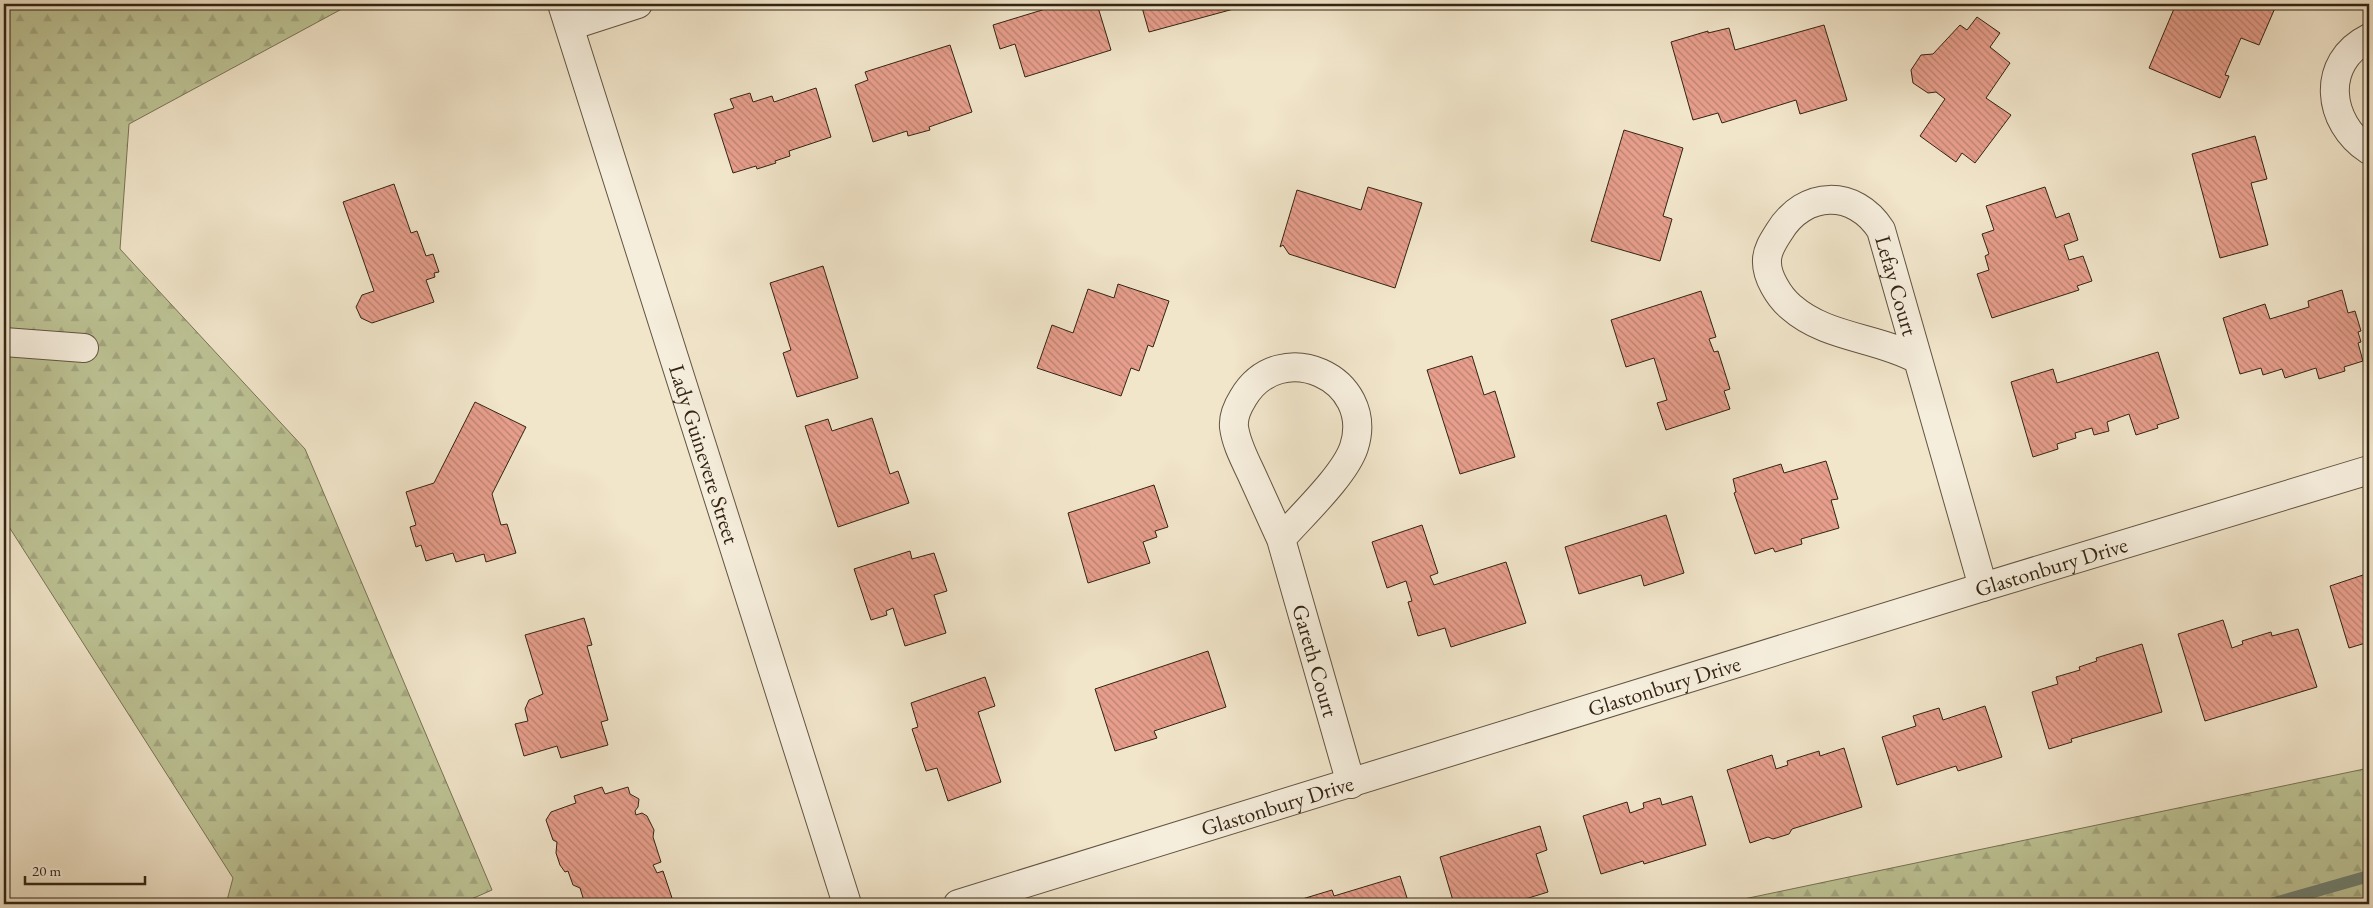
<svg xmlns="http://www.w3.org/2000/svg" width="2373" height="908" viewBox="0 0 2373 908" font-family="'EB Garamond',serif">
  <defs>
    <pattern id="forest-firs" width="22" height="20" patternUnits="userSpaceOnUse" patternTransform="scale(1.25)"><rect width="22" height="20" fill="#bdc395"/><path d="M5 1l3.5 6h-7zM16 11l3.5 6h-7z" fill="#a3a780"/></pattern>
    <pattern id="building-back-hatch" width="6" height="6" patternUnits="userSpaceOnUse" patternTransform="scale(1.25)"><rect width="6" height="6" fill="#e79e8c"/><path d="M-1 5l2 2M0 0l6 6M5-1l2 2" fill="none" stroke="#bc8171"/></pattern>
  </defs>
  <rect width="100%" height="100%" fill="#f1e5ca"/>
  <filter id="stains"><feTurbulence type="fractalNoise" baseFrequency=".004" numOctaves="4"/><feColorMatrix values="0 0 0 0 .2 0 0 0 0 .09 0 0 0 0 .02 0 0 0 .5 -.17"/></filter>
  <radialGradient id="worn" r=".72"><stop offset=".6" stop-color="#630" stop-opacity="0"/><stop offset="1" stop-color="#630" stop-opacity=".3"/></radialGradient>
  <g fill="url(#forest-firs)" stroke="#787454">
    <path d="M 4,4 L 351,4 L 129,124 L 120,249 L 305,449 L 492,890 L 460,904 L 226,904 L 233,878 L 4,519 Z"/>
    <path d="M 2369,768 L 2369,904 L 1720,904 Z"/>
  </g>
  <g fill="none" stroke-linecap="round" stroke-linejoin="round">
    <path stroke="#718173" stroke-width="12" d="M 2271,904 L 2369,876"/>
  </g>
  <g fill="url(#building-back-hatch)" stroke="#332413">
    <path d="M 1051,4 L 1097,4 L 1111,50 L 1025,77 L 1015,44 L 1000,49 L 993,25 L 1052,7 Z"/>
    <path d="M 1141,4 L 1252,4 L 1149,32 Z"/>
    <path d="M 2176,4 L 2264,4 L 2275,8 L 2259,45 L 2241,38 L 2225,75 L 2229,76 L 2220,98 L 2149,68 Z"/>
    <path d="M 1977,17 L 2000,33 L 1990,47 L 2010,63 L 1986,98 L 2011,115 L 1975,163 L 1962,153 L 1956,162 L 1920,136 L 1945,99 L 1936,92 L 1928,93 L 1913,83 L 1911,70 L 1921,55 L 1933,54 L 1960,25 L 1967,30 Z"/>
    <path d="M 1824,25 L 1847,100 L 1800,114 L 1796,100 L 1722,123 L 1718,113 L 1693,120 L 1671,42 L 1708,31 L 1708,33 L 1729,28 L 1735,50 Z"/>
    <path d="M 950,45 L 972,112 L 929,127 L 930,130 L 908,136 L 907,131 L 873,142 L 855,85 L 868,80 L 865,72 Z"/>
    <path d="M 816,88 L 831,137 L 789,151 L 790,156 L 775,161 L 776,163 L 757,169 L 756,166 L 733,173 L 714,114 L 734,108 L 730,99 L 750,93 L 753,102 L 772,96 L 774,102 Z"/>
    <path d="M 1624,130 L 1683,148 L 1663,216 L 1672,219 L 1660,261 L 1591,241 Z"/>
    <path d="M 2255,136 L 2267,179 L 2251,183 L 2268,245 L 2220,258 L 2192,154 Z"/>
    <path d="M 394,184 L 411,233 L 417,231 L 426,256 L 433,254 L 439,272 L 434,273 L 435,277 L 426,280 L 434,302 L 372,323 L 361,318 L 356,307 L 362,295 L 374,291 L 343,202 Z"/>
    <path d="M 1368,187 L 1422,203 L 1395,288 L 1289,254 L 1283,245 L 1280,247 L 1297,190 L 1361,210 Z"/>
    <path d="M 2045,187 L 2056,218 L 2069,213 L 2078,240 L 2064,245 L 2069,260 L 2083,256 L 2092,281 L 2077,286 L 2079,290 L 1992,318 L 1977,274 L 1989,270 L 1985,256 L 1989,254 L 1982,234 L 1994,230 L 1986,206 Z"/>
    <path d="M 823,266 L 858,378 L 797,397 L 783,353 L 791,350 L 770,283 Z"/>
    <path d="M 1118,284 L 1169,301 L 1153,347 L 1148,345 L 1139,371 L 1131,368 L 1121,396 L 1037,368 L 1052,325 L 1073,333 L 1088,289 L 1114,298 Z"/>
    <path d="M 2342,290 L 2348,313 L 2355,311 L 2361,331 L 2358,332 L 2361,342 L 2358,343 L 2363,361 L 2344,367 L 2345,371 L 2319,379 L 2316,368 L 2285,378 L 2282,369 L 2263,375 L 2261,368 L 2240,374 L 2223,318 L 2265,304 L 2270,319 L 2309,307 L 2308,301 Z"/>
    <path d="M 1701,291 L 1716,337 L 1709,339 L 1714,352 L 1718,351 L 1730,389 L 1724,391 L 1730,409 L 1666,430 L 1657,403 L 1667,400 L 1654,358 L 1626,367 L 1611,320 Z"/>
    <path d="M 2158,352 L 2179,418 L 2157,425 L 2158,428 L 2136,435 L 2129,414 L 2107,422 L 2109,431 L 2094,435 L 2092,428 L 2075,433 L 2076,438 L 2057,444 L 2058,449 L 2033,457 L 2011,382 L 2053,369 L 2057,383 Z"/>
    <path d="M 1472,356 L 1484,395 L 1495,391 L 1515,457 L 1460,474 L 1427,370 Z"/>
    <path d="M 475,402 L 526,427 L 492,494 L 501,525 L 507,524 L 516,553 L 486,562 L 484,554 L 456,562 L 453,553 L 426,561 L 421,545 L 416,547 L 410,527 L 416,525 L 406,492 L 434,483 Z"/>
    <path d="M 872,418 L 890,474 L 898,471 L 909,503 L 838,527 L 805,426 L 828,419 L 832,431 Z"/>
    <path d="M 1826,461 L 1838,499 L 1831,500 L 1839,528 L 1801,539 L 1802,544 L 1775,552 L 1773,548 L 1755,554 L 1734,493 L 1736,492 L 1733,479 L 1781,464 L 1784,473 Z"/>
    <path d="M 1154,485 L 1168,527 L 1155,531 L 1157,537 L 1143,542 L 1150,563 L 1088,583 L 1068,513 Z"/>
    <path d="M 1666,515 L 1684,573 L 1644,586 L 1641,575 L 1579,594 L 1565,547 Z"/>
    <path d="M 1422,525 L 1438,573 L 1430,576 L 1434,585 L 1506,562 L 1526,623 L 1451,647 L 1445,628 L 1418,636 L 1408,602 L 1412,601 L 1406,581 L 1387,588 L 1372,542 Z"/>
    <path d="M 910,551 L 912,559 L 934,553 L 947,591 L 934,595 L 946,633 L 905,646 L 893,608 L 886,611 L 887,615 L 871,620 L 854,569 Z"/>
    <path d="M 2369,573 L 2369,642 L 2349,648 L 2330,586 Z"/>
    <path d="M 584,618 L 592,645 L 587,646 L 608,720 L 601,722 L 608,745 L 561,758 L 557,746 L 524,756 L 515,724 L 528,721 L 525,709 L 529,700 L 543,694 L 525,635 Z"/>
    <path d="M 2223,620 L 2232,648 L 2243,644 L 2242,641 L 2271,632 L 2272,636 L 2298,629 L 2317,687 L 2205,721 L 2178,634 Z"/>
    <path d="M 2142,644 L 2162,712 L 2071,739 L 2072,742 L 2049,749 L 2032,692 L 2058,684 L 2056,677 L 2080,670 L 2079,667 L 2097,661 L 2096,658 Z"/>
    <path d="M 1208,651 L 1226,707 L 1154,731 L 1157,738 L 1115,751 L 1095,689 Z"/>
    <path d="M 985,677 L 995,706 L 978,712 L 1001,782 L 948,801 L 937,768 L 926,771 L 912,729 L 918,727 L 911,703 Z"/>
    <path d="M 1985,706 L 2002,757 L 1958,771 L 1956,766 L 1897,785 L 1882,737 L 1916,726 L 1913,716 L 1939,708 L 1943,720 Z"/>
    <path d="M 1844,748 L 1862,807 L 1792,829 L 1789,834 L 1773,839 L 1768,837 L 1750,843 L 1727,770 L 1772,755 L 1776,769 L 1788,765 L 1787,761 L 1819,751 L 1820,756 Z"/>
    <path d="M 602,787 L 605,794 L 628,787 L 630,794 L 639,799 L 638,807 L 635,811 L 636,815 L 642,813 L 647,816 L 654,830 L 653,837 L 661,862 L 653,865 L 657,873 L 663,871 L 672,898 L 665,900 L 666,904 L 585,904 L 580,888 L 573,885 L 568,871 L 565,872 L 560,865 L 556,853 L 557,842 L 553,840 L 546,820 L 551,812 L 576,803 L 574,796 Z"/>
    <path d="M 1692,796 L 1706,845 L 1644,864 L 1643,861 L 1601,874 L 1583,816 L 1627,802 L 1630,813 L 1644,808 L 1643,803 L 1660,798 L 1662,805 Z"/>
    <path d="M 1540,826 L 1547,850 L 1536,854 L 1548,892 L 1509,904 L 1454,904 L 1440,857 Z"/>
    <path d="M 1400,876 L 1409,904 L 1289,903 L 1332,890 L 1334,896 Z"/>
  </g>
  <g fill="none" stroke-linecap="round" stroke-linejoin="round">
    <defs>
      <g id="minor">
        <path id="s1" d="M 562,4 L 847,904"/>
        <path d="M 570,26 L 638,4"/>
        <path d="M 2369,38 C 2320,62 2327,123 2369,150"/>
        <path d="M 4,342 L 84,348"/>
        <path id="s2" d="M 1917,359 C 1877,337 1826,338 1791,307 C 1779,297 1766,276 1767,260 C 1767,250 1774,240 1779,232 C 1804,190 1855,189 1881,230 L 1983,587"/>
        <path id="s3" d="M 1281,539 C 1271,517 1261,495 1251,473 C 1244,458 1236,443 1234,427 C 1233,417 1238,406 1243,398 C 1280,335 1376,378 1354,447 C 1345,475 1301,516 1281,539 L 1351,784"/>
        <path id="s4" d="M 958,904 L 1983,587 L 2369,470"/>
      </g>
    </defs>
    <use href="#minor" stroke="#625441" stroke-width="30"/>
    <use href="#minor" stroke="#f6eedd" stroke-width="28"/>
  </g>
  <g text-anchor="middle" dominant-baseline="central" stroke-width="4" stroke-linejoin="round" paint-order="stroke">
    <g font-size="22" fill="#332413" stroke="#f6eedd">
      <text stroke="none"><textPath href="#s2" startOffset="405">Lefay Court</textPath></text>
      <text stroke="none"><textPath href="#s1" startOffset="472">Lady Guinevere Street</textPath></text>
      <text stroke="none"><textPath href="#s4" startOffset="1144">Glastonbury Drive</textPath></text>
      <text stroke="none"><textPath href="#s3" startOffset="576">Gareth Court</textPath></text>
      <text stroke="none"><textPath href="#s4" startOffset="739">Glastonbury Drive</textPath></text>
      <text stroke="none"><textPath href="#s4" startOffset="334">Glastonbury Drive</textPath></text>
    </g>
  </g>
  <rect width="2373" height="908" fill="none" stroke="#f1e5ca" stroke-width="20"/>
  <rect x="5" y="5" width="2363" height="898" fill="none" stroke="#332413" stroke-width="2.5"/>
  <rect x="10" y="10" width="2353" height="888" fill="none" stroke="#332413"/>
  <path d="M25 876v8h120v-8" fill="none" stroke="#332413" stroke-width="2.5"/>
  <text x="32" y="876" font-size="15" fill="#332413" stroke="#f6eedd" stroke-width="4" paint-order="stroke">20 m</text>
  <rect width="100%" height="100%" filter="url(#stains)"/>
  <rect width="100%" height="100%" fill="url(#worn)"/>
</svg>
